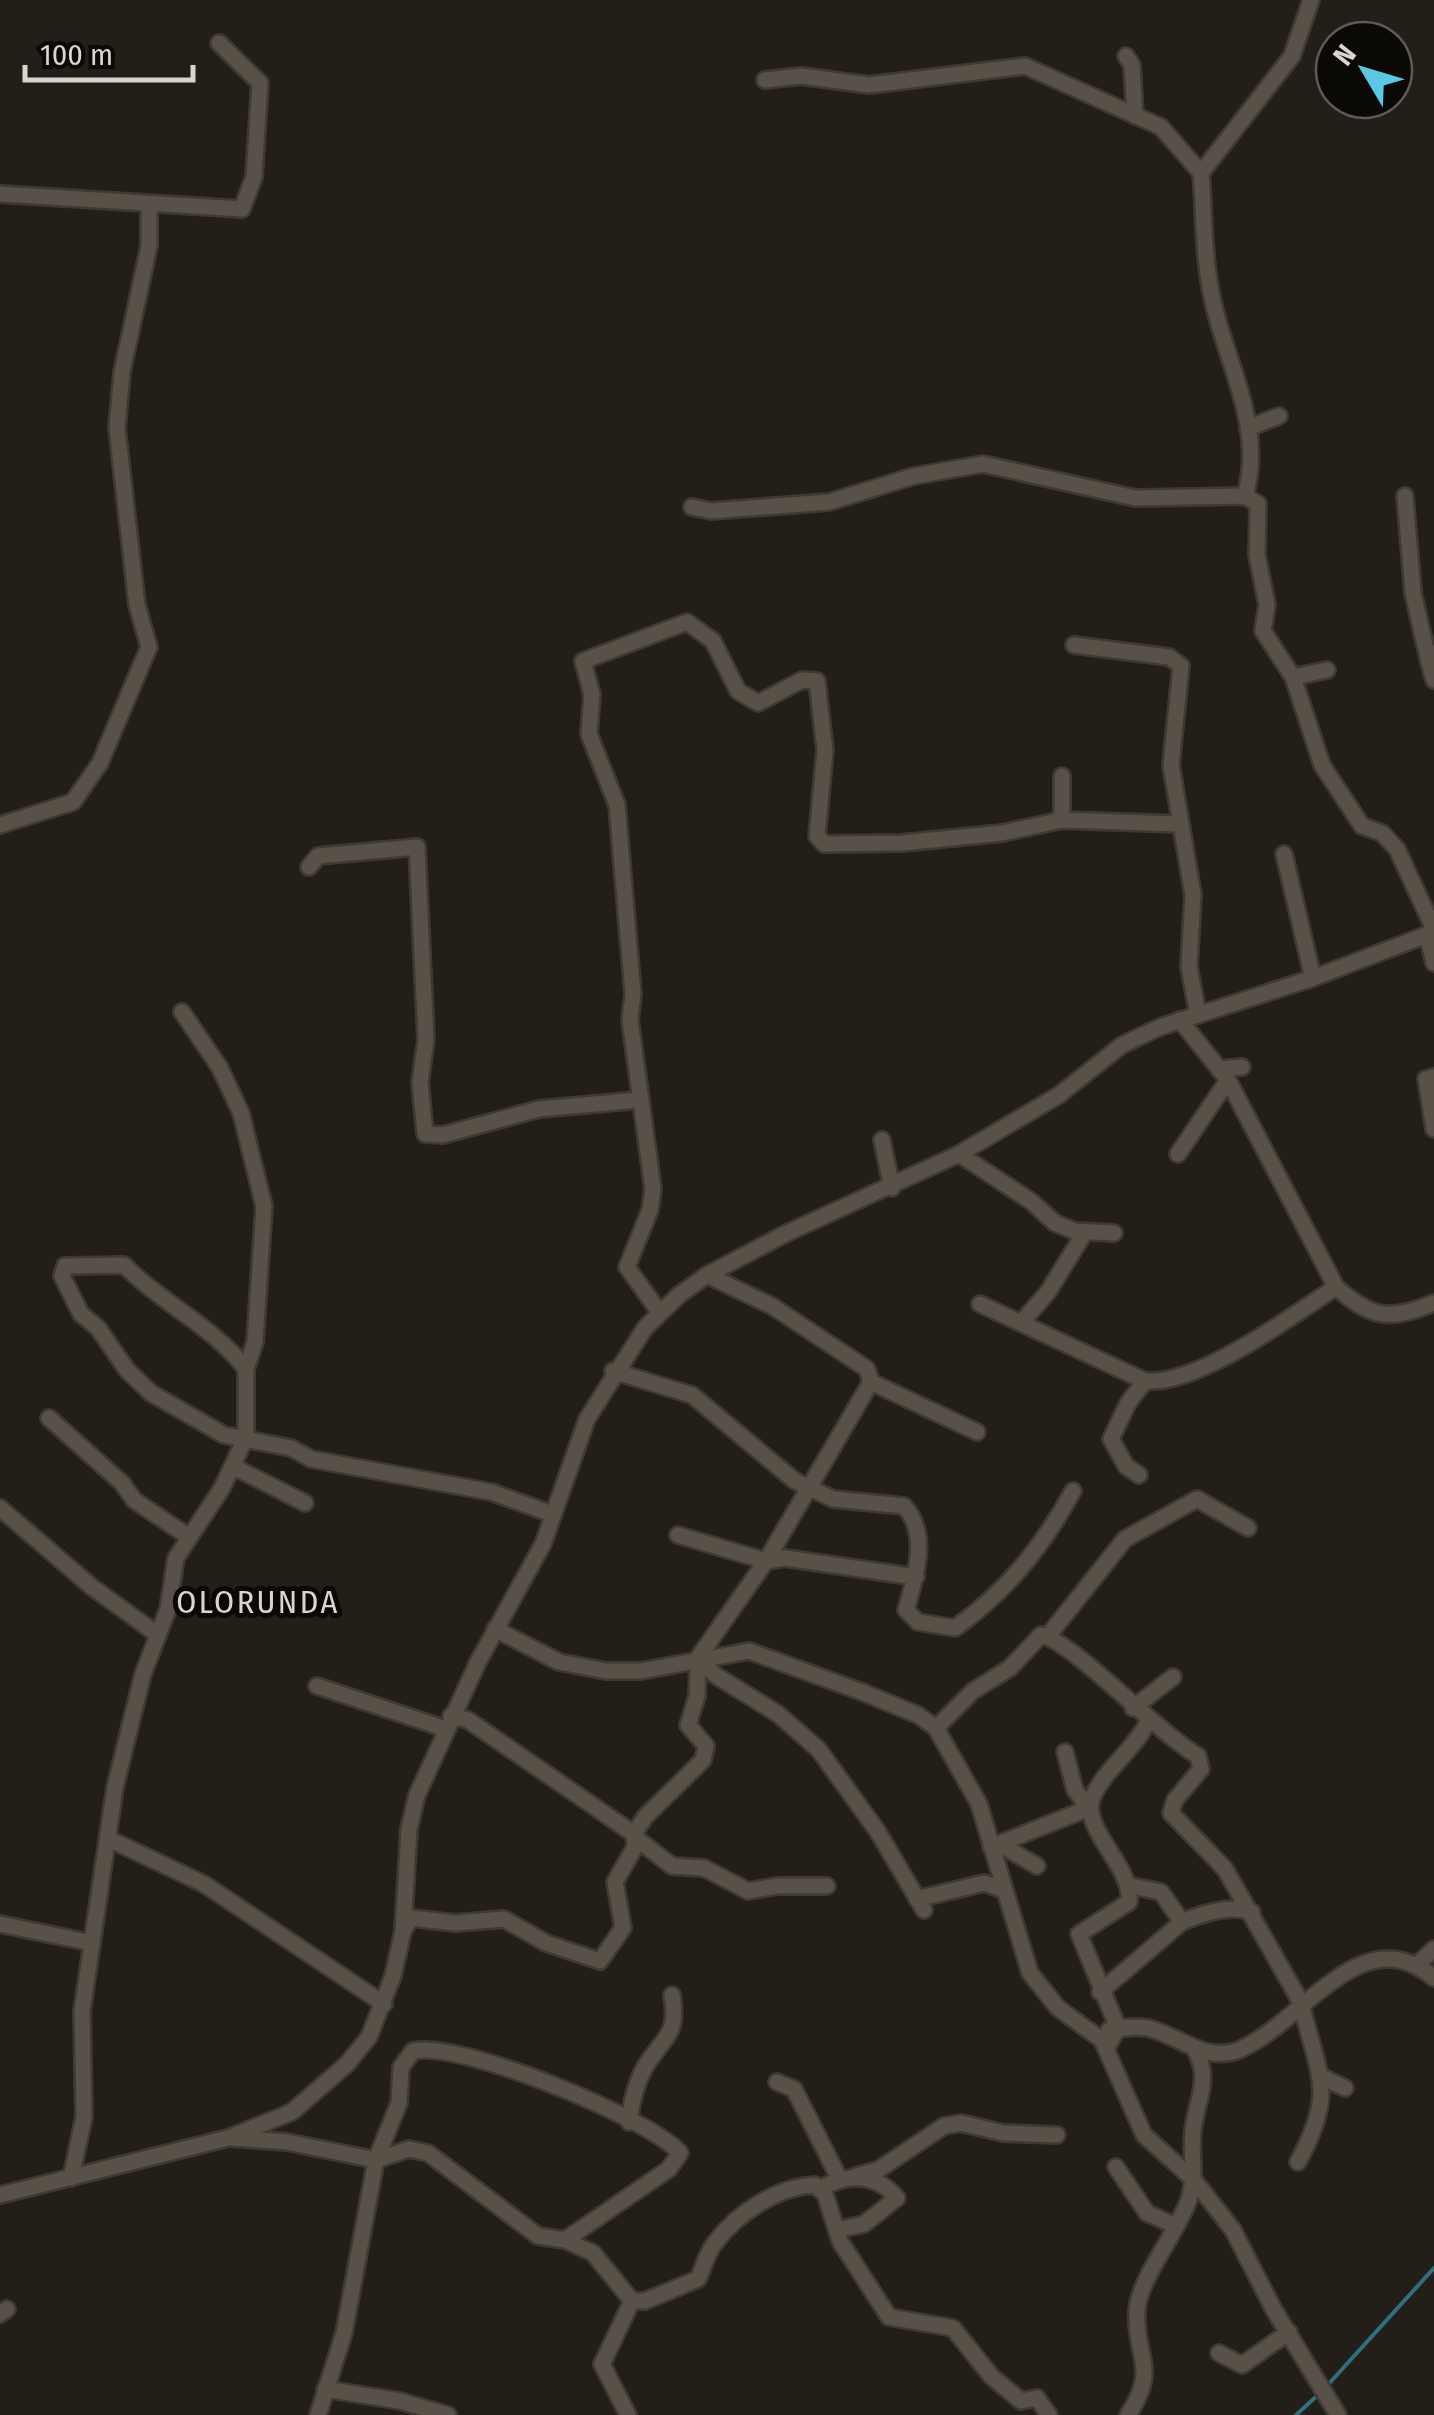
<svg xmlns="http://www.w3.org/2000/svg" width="1434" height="2415" viewBox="0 0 1434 2415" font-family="'Fira Sans Condensed',sans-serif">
  <rect width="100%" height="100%" fill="#231e17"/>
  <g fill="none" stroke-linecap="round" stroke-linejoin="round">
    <g stroke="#2f6f82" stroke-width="4">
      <path d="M 1325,2388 L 1434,2268"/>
      <path d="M 1296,2415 L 1318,2395"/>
    </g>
    <defs>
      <g id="minor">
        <path d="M 1126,56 L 1132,65 L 1135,116"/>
        <path d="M 765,80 L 801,76 L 869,85 L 1025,66 L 1161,127 L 1201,173 L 1292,56 L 1311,0"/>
        <path d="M 1201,173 C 1204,208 1203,245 1209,280 C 1219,354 1267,420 1245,496"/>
        <path d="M 0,194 L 242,209 L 254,177 L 260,83 L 219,43"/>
        <path d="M 1248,428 L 1279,416"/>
        <path d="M 1405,496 L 1413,593 L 1428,658"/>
        <path d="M 692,507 L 711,511 L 829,502 L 914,476 L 983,464 L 1135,498 L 1245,496 L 1258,504 L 1257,555 L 1267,605 L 1263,631 L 1293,677 L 1322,765 L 1362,826 L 1382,833 L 1397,849 L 1434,929"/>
        <path d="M 1074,645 L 1169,657 L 1181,666 L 1171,765 L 1193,895 L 1189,967 L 1198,1015"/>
        <path d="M 1433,653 L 1428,658 L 1434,680"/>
        <path d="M 1293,677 L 1327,670"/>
        <path d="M 1062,776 L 1062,820"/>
        <path d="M 0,825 L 73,802 L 100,763 L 149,647 L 137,605 L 117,428 L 122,372 L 149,246 L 149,206"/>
        <path d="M 1284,854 L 1313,978"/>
        <path d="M 309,867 L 318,856 L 417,847 L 426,1040 L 420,1082 L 425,1134 L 443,1135 L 539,1109 L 640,1100"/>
        <path d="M 1427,934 L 1434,963"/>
        <path d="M 1180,1020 L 1228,1080 L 1336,1287 C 1372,1319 1390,1321 1434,1303"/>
        <path d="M 1219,1069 L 1242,1067"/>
        <path d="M 1434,1077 L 1426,1079 L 1434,1129"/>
        <path d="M 882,1140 L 892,1188"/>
        <path d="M 959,1154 L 1032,1202 L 1055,1223 L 1074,1231 L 1114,1233"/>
        <path d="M 1178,1154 L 1228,1080"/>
        <path d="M 980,1304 L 1145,1381 C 1197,1386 1292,1316 1336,1287"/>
        <path d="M 660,1313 L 627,1267 L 650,1210 L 653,1189 L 630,1020 L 633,994 L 617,805 L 589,734 L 592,695 L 583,661 L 687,622 L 713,641 L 738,691 L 758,703 L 802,680 L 817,681 L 825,750 L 817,836 L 824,844 L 902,843 L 1002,833 L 1062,820 L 1178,824"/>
        <path d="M 1021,1323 L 1048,1292 L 1085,1232"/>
        <path d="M 246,1369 C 213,1326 161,1303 124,1265 L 65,1266 L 62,1276 L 81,1314 L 98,1328 L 127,1370 L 151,1393 L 224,1435 L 291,1448 L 311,1459 L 491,1492 L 552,1514"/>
        <path d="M 613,1371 L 692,1395 L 795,1481 L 833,1499 L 904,1506 C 930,1534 915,1578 906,1610 L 918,1622 L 955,1628 C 1007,1591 1043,1546 1073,1491"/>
        <path d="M 871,1382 L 977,1432"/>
        <path d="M 49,1418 L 122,1483 L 134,1500 L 189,1537"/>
        <path d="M 234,1467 L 305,1503"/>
        <path d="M 1139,1475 L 1126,1466 L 1111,1439 L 1128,1403 L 1145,1381"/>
        <path d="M 0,1508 L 92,1587 L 158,1635"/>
        <path d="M 678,1535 L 766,1561 L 785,1558 L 916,1577"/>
        <path d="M 495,1629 L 559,1662 L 606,1671 L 641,1671 L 749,1651 L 862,1692 L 918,1715 L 936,1728 L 979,1804 L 1030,1973 L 1058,2008 L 1102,2040 L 1144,2135 L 1194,2180 L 1233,2230 L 1274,2310 L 1338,2415"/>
        <path d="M 1048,1636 L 1125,1539 L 1197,1499 L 1248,1528"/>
        <path d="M 698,1658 L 715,1675 L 778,1714 L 819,1750 L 878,1832 L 924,1910"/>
        <path d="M 317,1686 L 446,1729"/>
        <path d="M 1133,1708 L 1173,1677"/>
        <path d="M 451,1716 L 468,1720 L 634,1834 L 645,1817 L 703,1760 L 706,1746 L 688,1725 L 697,1696 L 698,1658 L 766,1561 L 871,1382 L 867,1369 L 772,1306 L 707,1275"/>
        <path d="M 936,1728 L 973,1691 L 1010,1668 L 1041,1635 C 1072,1641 1158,1733 1198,1756 L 1201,1769 L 1175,1800 L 1171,1813 L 1225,1869 L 1303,2006"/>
        <path d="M 109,1839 L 204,1884 L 384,2004"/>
        <path d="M 637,1839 L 672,1866 L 704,1868 L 748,1891 L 777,1886 L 827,1886"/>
        <path d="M 1001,1845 L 1037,1866"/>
        <path d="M 991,1847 L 1089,1808 L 1075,1790 L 1065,1752"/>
        <path d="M 917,1899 L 984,1883 L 1004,1890"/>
        <path d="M 1182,1922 C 1201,1914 1231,1904 1252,1912"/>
        <path d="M 0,1924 L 92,1943"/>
        <path d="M 403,1931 L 411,1918 L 455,1923 L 504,1919 L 546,1943 L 600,1961 L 623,1928 L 615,1882 L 635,1847 L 634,1834"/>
        <path d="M 1418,1964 L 1434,1949"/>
        <path d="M 1100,1992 L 1182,1922 L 1161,1892 L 1132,1886"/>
        <path d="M 1109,2030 C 1122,2028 1135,2026 1148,2028 C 1177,2035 1205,2062 1236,2051 C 1302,2026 1360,1915 1434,1978"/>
        <path d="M 1106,2049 L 1118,2028 L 1079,1934 L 1129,1902 C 1134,1867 1078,1827 1093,1796 C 1106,1768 1135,1749 1149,1720"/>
        <path d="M 1322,2077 L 1345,2088"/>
        <path d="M 777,2082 L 794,2089 L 840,2180"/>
        <path d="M 629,2122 C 631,2105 636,2083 645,2067 C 663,2037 679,2036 672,1995"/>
        <path d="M 232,2138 L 287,2142 L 376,2160 L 409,2149 L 428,2153 L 538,2236 L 565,2240 L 593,2253 L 632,2301"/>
        <path d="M 1298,2162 C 1336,2092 1319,2077 1302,2007"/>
        <path d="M 1116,2167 L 1147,2213 L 1176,2226"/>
        <path d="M 856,2176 L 878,2170 L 944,2126 L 961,2123 L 1003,2133 L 1057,2135"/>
        <path d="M 71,2178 L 84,2117 L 82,2011 L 115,1787 L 143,1674 L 168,1609 L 176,1558 L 222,1488 L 246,1437 L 246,1369 L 255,1342 L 264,1206 L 241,1113 L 220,1068 L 182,1012"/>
        <path d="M 820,2189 C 846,2173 876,2173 897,2198 L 864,2224 L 837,2230"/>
        <path d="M 0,2195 L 228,2138 L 292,2112 L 347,2064 L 369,2037 L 393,1976 L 403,1931 L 409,1829 L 417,1795 L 478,1662 L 543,1544 L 587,1419 L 645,1328 L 679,1295 L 707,1275 L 787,1233 L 959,1154 L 1059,1095 L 1122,1045 L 1160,1027 L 1313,978 L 1434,932"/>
        <path d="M 632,2301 L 645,2301 L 698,2279 C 704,2267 706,2254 715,2243 C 736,2214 778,2186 815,2185 L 825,2194 L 840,2241 L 889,2317 L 953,2328 L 991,2376 L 1021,2401 L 1037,2398 L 1049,2415"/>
        <path d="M 0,2314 L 7,2309"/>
        <path d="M 1219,2353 L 1242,2365 L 1289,2332"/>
        <path d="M 325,2389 L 400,2401 L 448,2415"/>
        <path d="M 318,2415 L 344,2333 L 376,2160 L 399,2103 L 401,2067 L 413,2051 C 459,2040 650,2118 680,2153 L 669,2169 L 565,2240"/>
        <path d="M 628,2415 L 602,2364 L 632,2301"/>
        <path d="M 1128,2415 C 1160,2366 1134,2357 1137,2311 C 1138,2280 1179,2230 1189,2199 C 1197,2175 1190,2154 1193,2130 C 1197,2098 1212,2078 1194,2048"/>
      </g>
    </defs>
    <use href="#minor" stroke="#3e3934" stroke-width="20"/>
    <use href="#minor" stroke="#575148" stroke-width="15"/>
  </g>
  <g text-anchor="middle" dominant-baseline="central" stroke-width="10" stroke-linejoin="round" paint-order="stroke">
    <g font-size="32" letter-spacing="2.5" fill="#d9d6d1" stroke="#0b0906">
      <text x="258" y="1602">OLORUNDA</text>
    </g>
  </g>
  <g transform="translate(1364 70) rotate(308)"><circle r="48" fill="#0b0906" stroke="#5d5b57" stroke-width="2.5"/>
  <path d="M0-8L18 38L0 25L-18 38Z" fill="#59c8e4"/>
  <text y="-15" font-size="28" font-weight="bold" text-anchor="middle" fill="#d9d6d1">N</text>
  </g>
  <path d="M25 65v15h168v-15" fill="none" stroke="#d9d6d1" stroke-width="5"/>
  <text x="40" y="65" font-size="30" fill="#d9d6d1" stroke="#0b0906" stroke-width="8" paint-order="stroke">100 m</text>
</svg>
